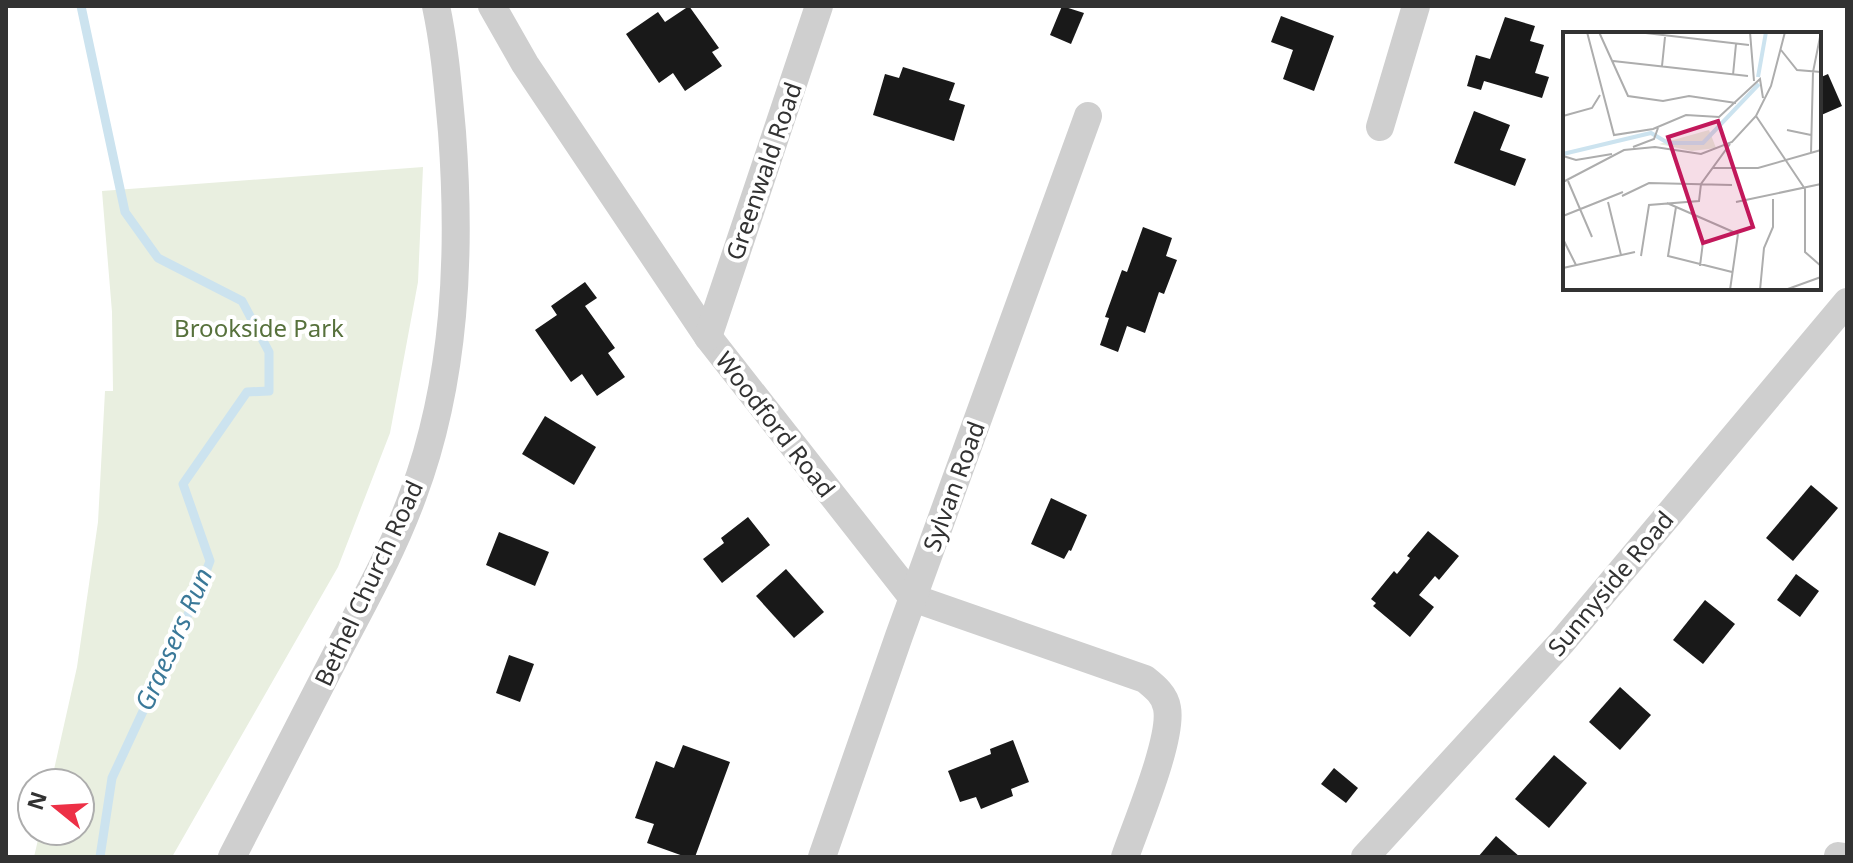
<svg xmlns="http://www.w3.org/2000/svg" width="1853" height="863" viewBox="0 0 1853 863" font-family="'Noto Sans',sans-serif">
  <rect width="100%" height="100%" fill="#fff"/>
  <path fill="#e9efe0" d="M 423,167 L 418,282 L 390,433 L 338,567 L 172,857 L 34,857 L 40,831 L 80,831 L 80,783 L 51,783 L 77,667 L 98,522 L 105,391 L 113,391 L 112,312 L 102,191 Z"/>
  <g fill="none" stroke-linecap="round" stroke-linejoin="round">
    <path stroke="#cce3ef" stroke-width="9" d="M 81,6 L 125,212 L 158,258 L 242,301 L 269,352 L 269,391 L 247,392 L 183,484 L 210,561 L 198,593 L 112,778 L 100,857"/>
  </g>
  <g fill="#191919">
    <path d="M 689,6 L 719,48 L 712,52 L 722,66 L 685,91 L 673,73 L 659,83 L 626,34 L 658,12 L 665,22 Z"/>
    <path d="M 1062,6 L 1084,13 L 1071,44 L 1050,35 Z"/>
    <path d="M 1281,16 L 1334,36 L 1314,91 L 1283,79 L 1293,50 L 1271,42 Z"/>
    <path d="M 1505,17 L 1535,26 L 1530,41 L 1544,45 L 1535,73 L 1549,77 L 1542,98 L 1484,81 L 1481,90 L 1467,86 L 1476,55 L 1490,59 Z"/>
    <path d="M 903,67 L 955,83 L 949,100 L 965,105 L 954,141 L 873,115 L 885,74 L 899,78 Z"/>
    <path d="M 1828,74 L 1842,106 L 1819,116 L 1819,78 Z"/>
    <path d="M 1474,111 L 1510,125 L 1500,150 L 1526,159 L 1515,186 L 1454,163 Z"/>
    <path d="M 1143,227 L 1172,238 L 1166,256 L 1177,260 L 1164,294 L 1159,292 L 1145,333 L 1127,326 L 1118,352 L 1100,345 L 1109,318 L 1105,317 L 1122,270 L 1127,272 Z"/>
    <path d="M 585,282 L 597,298 L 585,306 L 615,348 L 608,353 L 625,377 L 597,396 L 582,374 L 571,382 L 535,330 L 557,315 L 551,306 Z"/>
    <path d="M 545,416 L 596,447 L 574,485 L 522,454 Z"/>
    <path d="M 1811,485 L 1838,508 L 1793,561 L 1766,538 Z"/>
    <path d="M 1051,498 L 1087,515 L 1071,551 L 1069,550 L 1064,559 L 1031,544 Z"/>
    <path d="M 748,517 L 770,545 L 722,583 L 703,559 L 724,543 L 721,538 Z"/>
    <path d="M 1428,531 L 1459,556 L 1439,580 L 1435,576 L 1419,595 L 1434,607 L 1410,637 L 1373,606 L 1376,603 L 1371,599 L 1394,571 L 1397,574 L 1410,558 L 1407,556 Z"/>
    <path d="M 499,532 L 549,552 L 535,586 L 486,565 Z"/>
    <path d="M 786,569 L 824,612 L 794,638 L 756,596 Z"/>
    <path d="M 1796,574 L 1819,591 L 1800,617 L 1777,600 Z"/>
    <path d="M 1705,600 L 1735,624 L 1703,664 L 1673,640 Z"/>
    <path d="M 509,655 L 534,664 L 520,702 L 496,693 Z"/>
    <path d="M 1620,687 L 1651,715 L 1620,750 L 1589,722 Z"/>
    <path d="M 1013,740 L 1029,782 L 1011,789 L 1013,796 L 981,809 L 976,797 L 960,802 L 948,771 L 991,754 L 990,749 Z"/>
    <path d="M 683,745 L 730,762 L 695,857 L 686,857 L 647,843 L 654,824 L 635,818 L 656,761 L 674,768 Z"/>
    <path d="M 1554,755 L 1587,783 L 1549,828 L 1515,799 Z"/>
    <path d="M 1334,768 L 1358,788 L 1346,803 L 1321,784 Z"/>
    <path d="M 1496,836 L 1520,857 L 1478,857 Z"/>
  </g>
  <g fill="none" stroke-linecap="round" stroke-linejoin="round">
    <g stroke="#cfcfcf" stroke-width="28">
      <path d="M 492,6 L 525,64 L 708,337 L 913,598 L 1145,679 C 1155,687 1165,695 1167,708 C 1173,738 1136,825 1125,857"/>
      <path d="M 1380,127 L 1416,6"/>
      <path d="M 708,337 L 819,6"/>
      <path d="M 1838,856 L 1845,857"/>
      <path d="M 232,857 C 267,789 302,721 337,653 C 364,602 393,550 413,495 C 456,380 461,253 452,132 C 448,89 445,48 436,6"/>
      <path d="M 822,857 L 899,636 L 1088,116"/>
      <path d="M 1365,857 L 1562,642 L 1847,302"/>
    </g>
  </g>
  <g text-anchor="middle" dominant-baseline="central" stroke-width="8" stroke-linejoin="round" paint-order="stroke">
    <g font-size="24" fill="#323232" stroke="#fff">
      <text transform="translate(763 171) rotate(-71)">Greenwald Road</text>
      <text transform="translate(776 424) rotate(52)">Woodford Road</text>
      <text transform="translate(953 486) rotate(-70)">Sylvan Road</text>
      <text transform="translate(368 583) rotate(-65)">Bethel Church Road</text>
      <text transform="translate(1610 583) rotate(-50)">Sunnyside Road</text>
    </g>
    <g font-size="24" fill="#57713c" stroke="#fff">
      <text x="259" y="327">Brookside Park</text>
    </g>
    <g font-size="26" font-style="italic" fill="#3b7999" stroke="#fff">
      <text transform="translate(173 639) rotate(-66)">Graesers Run</text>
    </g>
  </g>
  <g transform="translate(1563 32)">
    <rect width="258" height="258" fill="#fff"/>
    <path d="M 146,98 L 153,116 L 129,119 L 96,112 Z" fill="#e9efe0"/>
    <path fill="none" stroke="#cce3ef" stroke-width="4" d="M 195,45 L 203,0M 0,122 L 88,101 L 105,111 L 140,111 L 196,52"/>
    <path fill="none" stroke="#adadad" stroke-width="2" d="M 24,0 L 51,103 L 90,97 L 123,83 L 156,85 L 197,47 L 200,66M 36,0 L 65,64 L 100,69 L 126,64 L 173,71M 74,0 L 186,13M 187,0 L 191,49M 218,18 L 234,38 L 258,40M 50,29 L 185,44M 99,34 L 102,5M 170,43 L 173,12M 0,84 L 29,76 L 37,63M 193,84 L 242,157 L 242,220 L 258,234M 224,98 L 248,103M 70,115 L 91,107 L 95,96M 248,121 L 250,40 L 258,0M 0,124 L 13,128 L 49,122M 149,136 L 195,136 L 258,118M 5,149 L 29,205M 0,150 L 61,118 L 92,115 L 138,122 L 169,110 L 193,84 L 208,54 L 222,0M 59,164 L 86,151 L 169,153M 45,170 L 58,223M 173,170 L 258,152M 104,171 L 175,202M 113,175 L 105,224 L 169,240M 0,184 L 60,160M 0,207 L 13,233M 78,224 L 86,173 L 136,169 L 138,152 L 167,112M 137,234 L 140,210M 0,236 L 72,220M 54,258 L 91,258M 167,258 L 175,202M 197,258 L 201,216 L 210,195 L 210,167M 222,258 L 258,245"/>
    <path fill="#c2185b" fill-opacity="0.15" stroke="#c2185b" stroke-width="4" d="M 155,89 L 190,195 L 140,211 L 105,105 Z"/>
    <rect width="258" height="258" fill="none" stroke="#323232" stroke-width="4"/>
  </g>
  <rect width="1853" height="863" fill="none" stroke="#323232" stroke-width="16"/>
  <g transform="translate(56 807) rotate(288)"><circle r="38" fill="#ffffff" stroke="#adadad" stroke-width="2"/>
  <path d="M0-6L14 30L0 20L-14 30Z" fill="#ed3046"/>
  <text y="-12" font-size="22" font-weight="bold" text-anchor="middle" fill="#323232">N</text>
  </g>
</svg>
